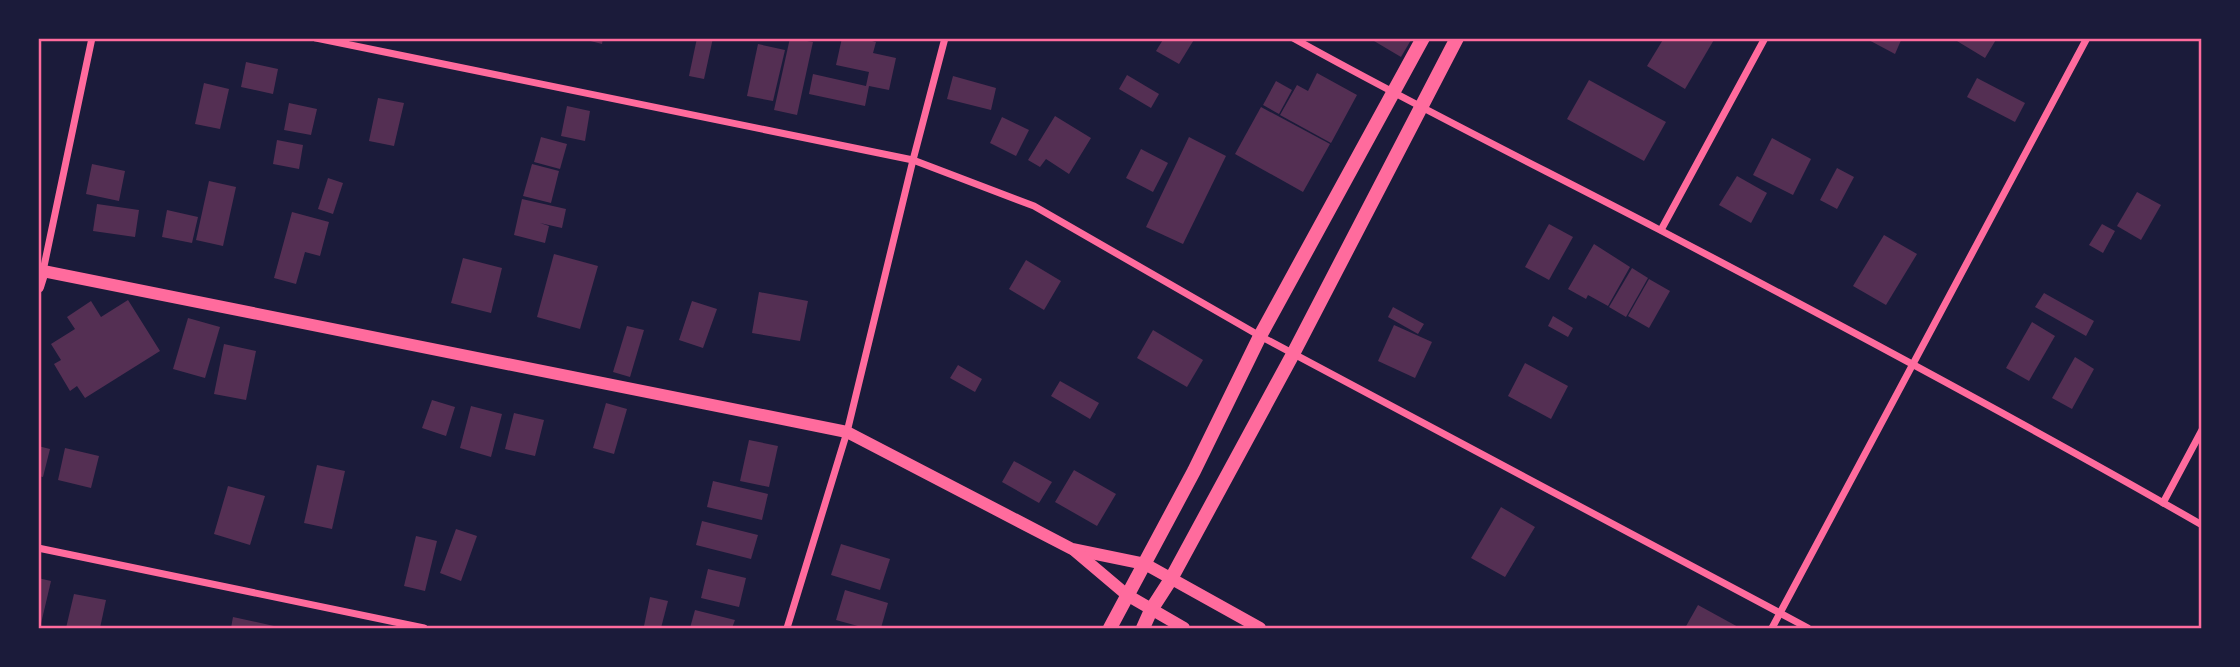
<svg xmlns="http://www.w3.org/2000/svg" width="2240" height="667" viewBox="0 0 2240 667" font-family="Raleway,sans-serif">
  <rect width="100%" height="100%" fill="#1b1b3a"/>
  <g fill="#542f53">
    <path d="M 579,38 L 603,38 L 602,44 Z"/>
    <path d="M 697,38 L 713,38 L 704,79 L 689,76 Z"/>
    <path d="M 790,38 L 813,42 L 797,115 L 774,110 Z"/>
    <path d="M 842,38 L 860,38 L 876,42 L 873,53 L 896,58 L 889,90 L 869,86 L 865,106 L 809,94 L 813,74 L 866,86 L 869,72 L 836,65 Z"/>
    <path d="M 1164,38 L 1195,38 L 1179,64 L 1156,51 Z"/>
    <path d="M 1369,38 L 1408,38 L 1411,40 L 1401,57 Z"/>
    <path d="M 1664,38 L 1715,38 L 1685,89 L 1647,66 Z"/>
    <path d="M 1865,38 L 1902,38 L 1895,54 Z"/>
    <path d="M 1952,38 L 1997,38 L 1985,58 Z"/>
    <path d="M 758,44 L 785,50 L 773,101 L 747,96 Z"/>
    <path d="M 246,62 L 278,69 L 273,94 L 241,87 Z"/>
    <path d="M 1317,73 L 1357,95 L 1331,143 L 1280,115 L 1297,85 L 1308,91 Z"/>
    <path d="M 1127,75 L 1159,94 L 1151,108 L 1119,89 Z"/>
    <path d="M 953,76 L 996,88 L 991,110 L 947,99 Z"/>
    <path d="M 1977,78 L 2025,103 L 2015,122 L 1967,97 Z"/>
    <path d="M 1589,80 L 1666,122 L 1644,161 L 1567,119 Z"/>
    <path d="M 1276,81 L 1292,90 L 1279,114 L 1263,105 Z"/>
    <path d="M 204,83 L 229,89 L 220,129 L 195,124 Z"/>
    <path d="M 378,98 L 404,103 L 394,146 L 369,141 Z"/>
    <path d="M 289,103 L 317,109 L 311,135 L 284,130 Z"/>
    <path d="M 567,106 L 590,111 L 585,141 L 561,136 Z"/>
    <path d="M 1261,107 L 1330,144 L 1303,192 L 1235,154 Z"/>
    <path d="M 1055,116 L 1091,138 L 1069,174 L 1046,159 L 1040,167 L 1028,160 Z"/>
    <path d="M 1002,117 L 1029,130 L 1016,156 L 990,143 Z"/>
    <path d="M 541,137 L 567,144 L 560,169 L 534,162 Z"/>
    <path d="M 1189,137 L 1226,156 L 1183,244 L 1146,227 Z"/>
    <path d="M 1772,138 L 1811,159 L 1793,195 L 1753,175 Z"/>
    <path d="M 277,140 L 303,145 L 299,169 L 273,164 Z"/>
    <path d="M 1141,149 L 1168,163 L 1153,192 L 1126,178 Z"/>
    <path d="M 92,164 L 125,171 L 119,201 L 86,194 Z"/>
    <path d="M 532,164 L 559,171 L 551,203 L 523,196 Z"/>
    <path d="M 1837,168 L 1854,177 L 1837,209 L 1820,200 Z"/>
    <path d="M 1737,176 L 1767,193 L 1751,223 L 1719,205 Z"/>
    <path d="M 328,178 L 343,183 L 333,214 L 318,209 Z"/>
    <path d="M 209,181 L 236,187 L 223,246 L 196,240 Z"/>
    <path d="M 2137,192 L 2161,205 L 2141,240 L 2117,226 Z"/>
    <path d="M 522,199 L 566,209 L 562,228 L 540,223 L 549,226 L 545,243 L 514,235 Z"/>
    <path d="M 97,204 L 139,210 L 135,237 L 93,231 Z"/>
    <path d="M 167,210 L 198,217 L 192,243 L 162,237 Z"/>
    <path d="M 292,212 L 329,222 L 320,256 L 305,252 L 296,284 L 274,278 Z"/>
    <path d="M 1549,224 L 1573,237 L 1549,280 L 1525,267 Z"/>
    <path d="M 2102,224 L 2115,231 L 2103,253 L 2089,245 Z"/>
    <path d="M 1884,235 L 1917,254 L 1886,305 L 1853,286 Z"/>
    <path d="M 1594,244 L 1630,267 L 1608,306 L 1588,295 L 1586,299 L 1568,289 Z"/>
    <path d="M 554,254 L 598,266 L 580,329 L 537,317 Z"/>
    <path d="M 463,258 L 502,268 L 491,313 L 451,303 Z"/>
    <path d="M 1026,260 L 1061,281 L 1044,310 L 1009,289 Z"/>
    <path d="M 1632,268 L 1648,278 L 1626,317 L 1609,307 Z"/>
    <path d="M 1649,279 L 1670,291 L 1649,328 L 1628,316 Z"/>
    <path d="M 759,292 L 808,301 L 800,341 L 752,333 Z"/>
    <path d="M 2044,293 L 2094,321 L 2086,336 L 2035,307 Z"/>
    <path d="M 128,300 L 160,351 L 85,398 L 77,386 L 70,391 L 54,364 L 61,360 L 51,344 L 75,329 L 67,317 L 91,301 L 101,317 Z"/>
    <path d="M 692,301 L 717,309 L 703,348 L 679,340 Z"/>
    <path d="M 1393,307 L 1424,324 L 1418,334 L 1388,317 Z"/>
    <path d="M 1553,316 L 1573,328 L 1568,337 L 1548,326 Z"/>
    <path d="M 188,318 L 220,327 L 205,378 L 173,369 Z"/>
    <path d="M 2032,322 L 2055,336 L 2029,381 L 2006,368 Z"/>
    <path d="M 1394,325 L 1432,342 L 1415,378 L 1378,361 Z"/>
    <path d="M 627,326 L 644,330 L 630,377 L 613,372 Z"/>
    <path d="M 1153,330 L 1203,360 L 1187,387 L 1137,358 Z"/>
    <path d="M 224,344 L 256,351 L 246,400 L 214,394 Z"/>
    <path d="M 2075,357 L 2094,369 L 2072,409 L 2052,398 Z"/>
    <path d="M 1525,363 L 1568,386 L 1551,419 L 1508,396 Z"/>
    <path d="M 958,365 L 982,379 L 975,392 L 950,378 Z"/>
    <path d="M 1060,381 L 1099,403 L 1090,419 L 1051,396 Z"/>
    <path d="M 432,400 L 455,407 L 446,436 L 422,428 Z"/>
    <path d="M 606,403 L 627,409 L 614,454 L 593,448 Z"/>
    <path d="M 471,406 L 502,414 L 491,457 L 460,448 Z"/>
    <path d="M 514,413 L 544,420 L 535,456 L 505,449 Z"/>
    <path d="M 749,440 L 778,446 L 769,487 L 740,481 Z"/>
    <path d="M 38,446 L 50,449 L 43,477 L 38,476 Z"/>
    <path d="M 65,448 L 99,456 L 91,488 L 58,480 Z"/>
    <path d="M 1014,461 L 1052,482 L 1039,503 L 1002,482 Z"/>
    <path d="M 317,465 L 345,471 L 332,529 L 304,523 Z"/>
    <path d="M 1074,470 L 1116,494 L 1097,526 L 1055,502 Z"/>
    <path d="M 713,481 L 768,494 L 762,520 L 707,507 Z"/>
    <path d="M 228,486 L 265,496 L 250,545 L 214,534 Z"/>
    <path d="M 1501,507 L 1535,527 L 1505,577 L 1471,558 Z"/>
    <path d="M 702,521 L 758,535 L 751,559 L 696,545 Z"/>
    <path d="M 456,529 L 477,536 L 461,581 L 440,573 Z"/>
    <path d="M 416,536 L 437,541 L 425,591 L 404,586 Z"/>
    <path d="M 841,544 L 890,559 L 880,590 L 831,575 Z"/>
    <path d="M 708,569 L 746,578 L 739,607 L 701,598 Z"/>
    <path d="M 38,578 L 51,581 L 40,628 L 38,628 Z"/>
    <path d="M 845,590 L 888,603 L 881,628 L 865,628 L 836,620 Z"/>
    <path d="M 74,594 L 106,600 L 100,628 L 66,628 Z"/>
    <path d="M 650,597 L 668,601 L 661,628 L 644,626 Z"/>
    <path d="M 1698,605 L 1740,628 L 1685,628 Z"/>
    <path d="M 695,610 L 735,620 L 732,628 L 690,628 Z"/>
    <path d="M 233,617 L 274,626 L 274,628 L 231,628 Z"/>
  </g>
  <g fill="none" stroke-linecap="round" stroke-linejoin="round">
    <g stroke="#ff6b9d" stroke-width="7">
      <path d="M 316,38 L 913,160 L 1034,206 L 1260,336 L 1808,628"/>
      <path d="M 1293,38 C 1413,105 1537,166 1658,229 C 1841,325 2023,422 2202,525"/>
      <path d="M 1661,230 L 1765,38"/>
      <path d="M 43,271 L 92,38"/>
      <path d="M 2163,503 L 2202,430"/>
      <path d="M 38,548 L 424,628"/>
      <path d="M 787,628 L 847,432 L 913,160 L 945,38"/>
      <path d="M 1772,628 L 2087,38"/>
    </g>
    <g stroke="#ff6b9d" stroke-width="12">
      <path d="M 38,270 L 847,432 L 1072,549 L 1145,564 L 1260,628"/>
      <path d="M 38,287 L 43,271"/>
      <path d="M 1075,551 L 1127,595 L 1184,628"/>
    </g>
    <g stroke="#ff6b9d" stroke-width="14">
      <path d="M 1110,628 L 1194,471 L 1260,336 L 1423,38"/>
      <path d="M 1143,628 L 1151,610 L 1171,579 L 1293,354 L 1457,38"/>
    </g>
  </g>
  <rect width="2240" height="667" fill="none" stroke="#1b1b3a" stroke-width="80"/>
  <rect x="40" y="40" width="2160" height="587" fill="none" stroke="#ff6b9d" stroke-width="2.5"/>
</svg>
